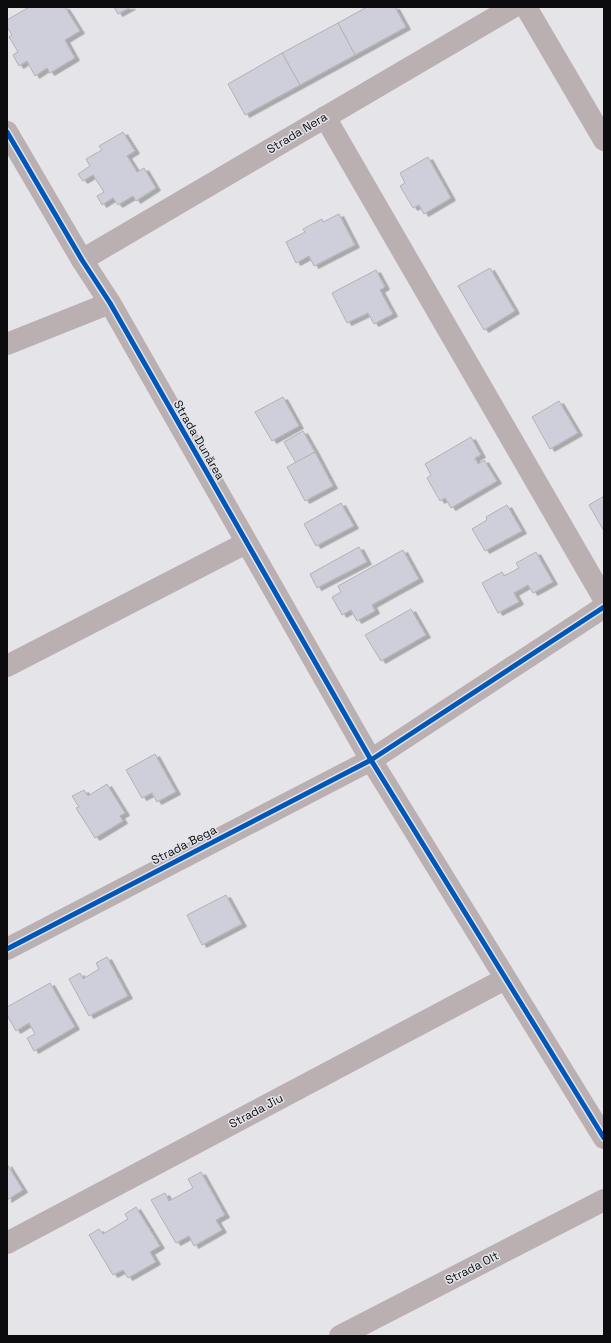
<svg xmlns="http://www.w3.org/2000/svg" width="611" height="1343" viewBox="0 0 611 1343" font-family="'Space Grotesk',sans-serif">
  <defs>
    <filter id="shadow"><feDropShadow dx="4.5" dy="2.5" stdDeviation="0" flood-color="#0004"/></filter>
  </defs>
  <rect width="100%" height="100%" fill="#e5e5e9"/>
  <g fill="#cfcfdb" stroke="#b2b2b5" filter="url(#shadow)">
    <path d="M 29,7 L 65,7 L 80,31 L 65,40 L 75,58 L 50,73 L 47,68 L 35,76 L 27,61 L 19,66 L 13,55 L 18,52 L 9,37 L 12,35 L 7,27 L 7,20 Z"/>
    <path d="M 114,7 L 131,7 L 118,14 Z"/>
    <path d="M 367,7 L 395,7 L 406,27 L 355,55 L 338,23 Z"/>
    <path d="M 338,23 L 355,55 L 300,85 L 282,53 Z"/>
    <path d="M 282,53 L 300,85 L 245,115 L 228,84 Z"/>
    <path d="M 123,132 L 135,151 L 127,156 L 137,172 L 144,168 L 156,188 L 136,201 L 133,196 L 118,205 L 113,198 L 102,205 L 97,196 L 104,192 L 93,175 L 83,181 L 78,174 L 90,166 L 86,159 L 102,150 L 99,146 Z"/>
    <path d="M 428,157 L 451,198 L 424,214 L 419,205 L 413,208 L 400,186 L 405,183 L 400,173 Z"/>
    <path d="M 339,214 L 355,245 L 314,266 L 309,256 L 296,263 L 286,242 L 305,232 L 303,229 L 322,219 L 323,222 Z"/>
    <path d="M 490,268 L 515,311 L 484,330 L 458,286 Z"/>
    <path d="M 376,270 L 385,287 L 380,290 L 393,314 L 374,324 L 368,313 L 347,323 L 332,293 Z"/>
    <path d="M 283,397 L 299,426 L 272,441 L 255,412 Z"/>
    <path d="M 559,401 L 578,433 L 550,449 L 532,417 Z"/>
    <path d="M 303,431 L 315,452 L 296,463 L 284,442 Z"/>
    <path d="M 471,437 L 481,455 L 475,458 L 478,464 L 484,460 L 497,481 L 451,508 L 445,498 L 440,501 L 427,478 L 431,475 L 425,464 Z"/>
    <path d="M 315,452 L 333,486 L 305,501 L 287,467 Z"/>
    <path d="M 604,496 L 604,531 L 589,505 Z"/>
    <path d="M 341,503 L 354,526 L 316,546 L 304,524 Z"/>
    <path d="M 507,505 L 522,531 L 485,551 L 472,529 L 487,520 L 486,517 Z"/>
    <path d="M 359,547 L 367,562 L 317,588 L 310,574 Z"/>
    <path d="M 403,550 L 419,579 L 372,605 L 375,611 L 357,621 L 351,610 L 342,615 L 332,597 L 341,592 L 338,586 Z"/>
    <path d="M 536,552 L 553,582 L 533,593 L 528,585 L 514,593 L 519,602 L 498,613 L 482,583 L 502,572 L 504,576 L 519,568 L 516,563 Z"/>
    <path d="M 411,609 L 426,635 L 381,661 L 365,635 Z"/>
    <path d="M 155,754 L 176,792 L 157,802 L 152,793 L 142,798 L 126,770 Z"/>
    <path d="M 107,784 L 125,813 L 120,816 L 123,821 L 95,838 L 76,808 L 79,807 L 72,796 L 84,790 L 88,796 Z"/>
    <path d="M 226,895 L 242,924 L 202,945 L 187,915 Z"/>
    <path d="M 107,957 L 128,996 L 89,1016 L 69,979 L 80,973 L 83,979 L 99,969 L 96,963 Z"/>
    <path d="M 50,983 L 75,1027 L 34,1051 L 27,1038 L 35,1034 L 29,1023 L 16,1031 L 7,1015 L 7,1007 Z"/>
    <path d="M 7,1164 L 23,1190 L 7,1200 Z"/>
    <path d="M 201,1172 L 225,1215 L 216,1220 L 222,1230 L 194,1246 L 189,1236 L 176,1243 L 151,1200 L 165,1193 L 169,1201 L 193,1188 L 188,1179 Z"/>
    <path d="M 136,1207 L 160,1246 L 150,1252 L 156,1262 L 128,1278 L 123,1270 L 113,1275 L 89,1235 L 99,1229 L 103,1234 L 128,1219 L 125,1214 Z"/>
  </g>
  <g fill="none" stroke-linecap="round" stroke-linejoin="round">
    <g stroke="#bab0b2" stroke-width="22">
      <path d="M 526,7 L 604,140"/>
      <path d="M 325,117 L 604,599"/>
      <path d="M 7,132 L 82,260 L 110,303 L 371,760 L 604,1138"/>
      <path d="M 82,260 L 513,7"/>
      <path d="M 7,344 L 110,303"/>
      <path d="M 7,666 L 246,543"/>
      <path d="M 7,949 L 371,760 L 604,607"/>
      <path d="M 7,1243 L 505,979"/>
      <path d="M 340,1336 L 604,1200"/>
    </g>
    <defs>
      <g id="cycleway">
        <path d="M 7,132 L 82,260 L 110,303 L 371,760 L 604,1138"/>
        <path d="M 7,949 L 371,760 L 604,607"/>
      </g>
    </defs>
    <use href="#cycleway" stroke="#e3e4eb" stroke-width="8"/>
    <use href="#cycleway" stroke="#0057b8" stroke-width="5"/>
  </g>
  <g text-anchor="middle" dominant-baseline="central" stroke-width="3" stroke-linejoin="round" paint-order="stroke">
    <g font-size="12" fill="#0c0c0e" stroke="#e3e4eb">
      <text transform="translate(297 133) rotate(-31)">Strada Nera</text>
      <text transform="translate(199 440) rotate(60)">Strada Dunărea</text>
      <text transform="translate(184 845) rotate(-27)">Strada Bega</text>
      <text transform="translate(256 1111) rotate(-28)">Strada Jiu</text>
      <text transform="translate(472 1268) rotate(-27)">Strada Olt</text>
    </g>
  </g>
  <rect width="611" height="1343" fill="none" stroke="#0c0c0e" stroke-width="16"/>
</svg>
